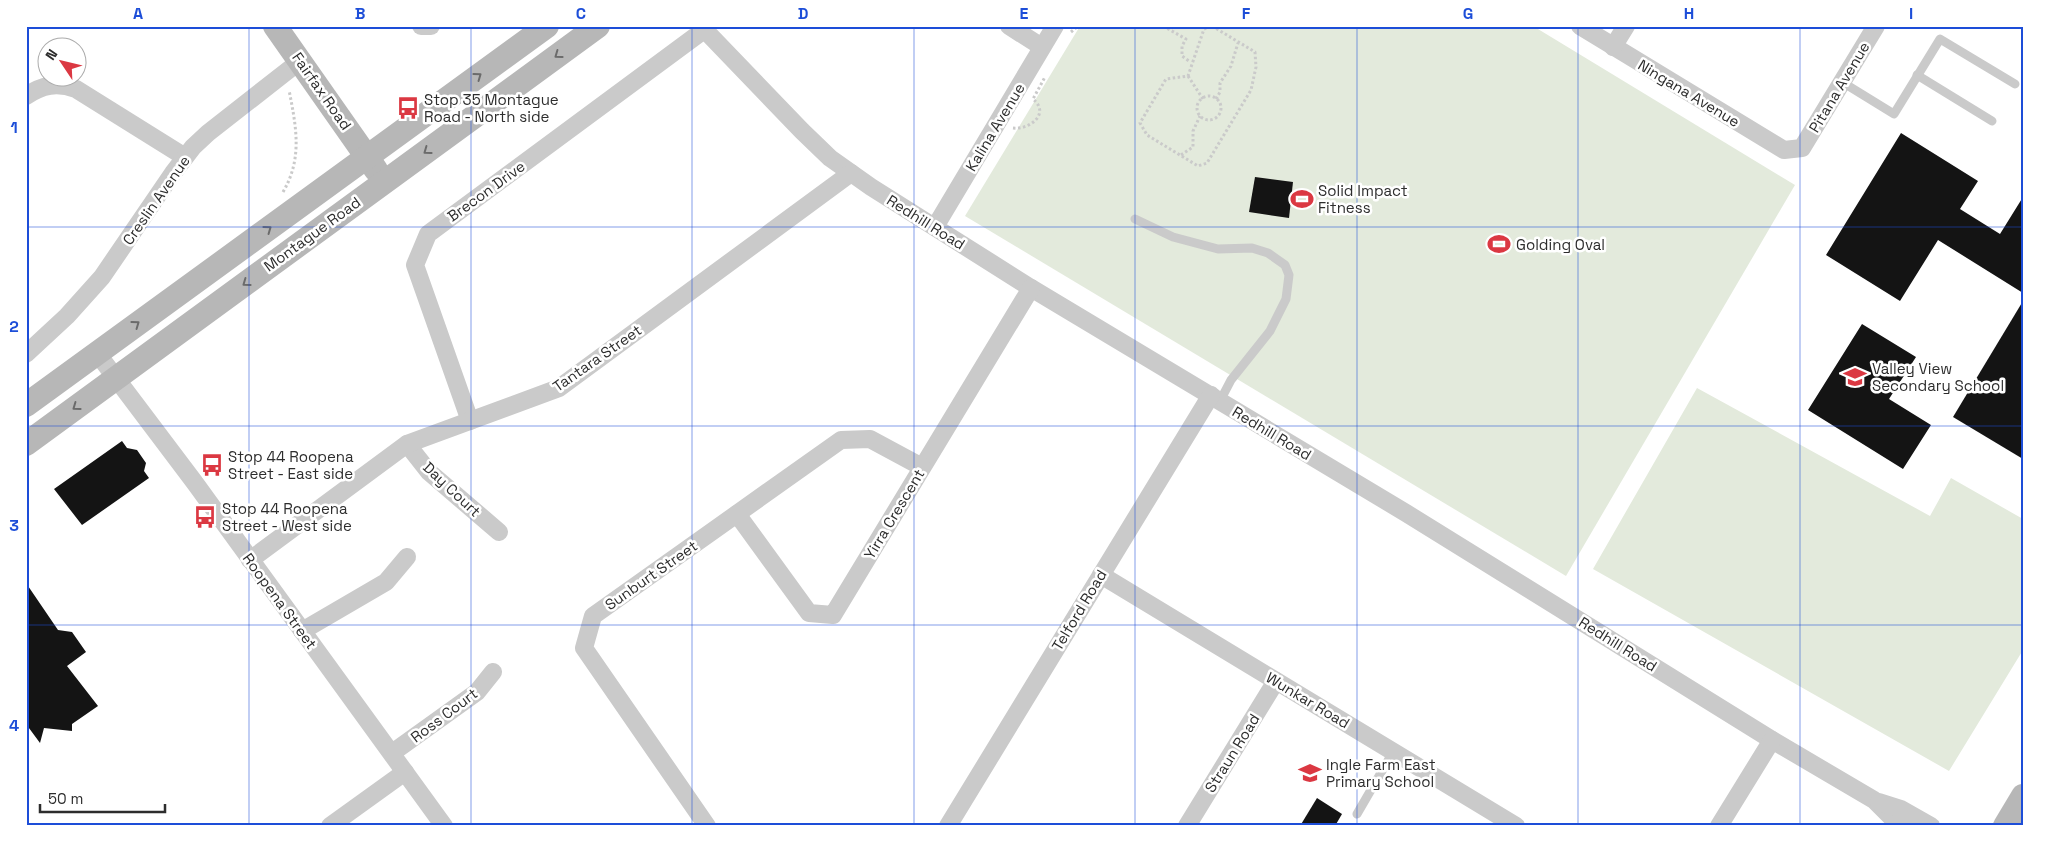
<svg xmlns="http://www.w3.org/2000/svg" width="2049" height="852" viewBox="0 0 2049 852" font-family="'Space Grotesk',sans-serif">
  <rect width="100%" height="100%" fill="#fff"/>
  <g fill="#e3eadc">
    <path d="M 1080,26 L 1533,26 L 1795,185 L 1566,576 L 965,216 Z"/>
    <path d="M 1697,388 L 1930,516 L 1951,478 L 2023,519 L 2023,650 L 1949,771 L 1593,569 Z"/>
  </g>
  <g fill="#141414">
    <path d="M 1901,133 L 1978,181 L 1960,209 L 2000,234 L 2023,197 L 2023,293 L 1938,240 L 1900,301 L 1826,255 Z"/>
    <path d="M 1255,177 L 1293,182 L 1289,218 L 1249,212 Z"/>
    <path d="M 2023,301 L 2023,459 L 1953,417 Z"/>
    <path d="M 1862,324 L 1916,357 L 1889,399 L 1931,425 L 1903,469 L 1808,410 Z"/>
    <path d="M 122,441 L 127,448 L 137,450 L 146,463 L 144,471 L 149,478 L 82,525 L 54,489 Z"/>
    <path d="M 26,583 L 58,630 L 72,632 L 86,652 L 67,666 L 98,706 L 72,724 L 72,731 L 44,728 L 40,743 L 26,724 Z"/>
    <path d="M 1317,798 L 1342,814 L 1335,826 L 1300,826 Z"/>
  </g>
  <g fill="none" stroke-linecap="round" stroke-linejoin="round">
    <g stroke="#cacaca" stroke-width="3" stroke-dasharray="2.5 2.5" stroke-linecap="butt">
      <path d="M 1163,26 L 1186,39 L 1182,46 L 1182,56 L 1189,61"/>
      <path d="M 1212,26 L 1255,52 L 1256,67 L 1251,90 L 1207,163 L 1198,166 L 1147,135 L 1140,123 L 1166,79 L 1188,76 L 1204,29 Z"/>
      <path d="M 1071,32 L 1078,26"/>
      <path d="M 1188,76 L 1203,99"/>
      <circle cx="1209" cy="108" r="12"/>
      <path d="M 1216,99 L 1220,92 L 1220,83 L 1231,66 L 1238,43"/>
      <path d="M 1013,128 C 1029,130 1051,114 1033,99 L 1045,77"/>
      <path d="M 1181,155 L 1193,147 L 1193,131 L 1200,116"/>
      <path d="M 283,192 C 303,158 296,126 289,90"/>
    </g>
    <g stroke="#cacaca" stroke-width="9">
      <path d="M 1917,75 L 1992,121"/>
      <path d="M 1842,82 L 1894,114 L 1940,39 L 2015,84"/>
      <path d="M 1135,219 L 1173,237 L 1218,249 L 1252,248 L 1268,253 L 1285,265 L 1289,275 L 1286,299 L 1270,331 L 1231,380 L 1220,401"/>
      <path d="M 1357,814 L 1393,752"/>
    </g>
    <g stroke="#cacaca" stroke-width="18">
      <path d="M 421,26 L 431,26"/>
      <path d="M 701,26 L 802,131 L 830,158 L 871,187 L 1031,288 L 1406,513 L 1772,740 L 1874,800 L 1894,820 L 1904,826"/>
      <path d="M 1009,26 L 1042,47"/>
      <path d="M 1580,26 L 1784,150 L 1802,148 L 1876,26"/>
      <path d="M 1613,47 L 1626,26"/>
      <path d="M 26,96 C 42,85 57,82 76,89 L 185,157"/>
      <path d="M 935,227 L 1055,26"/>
      <path d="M 97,353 L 195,483 L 444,826"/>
      <path d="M 26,354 L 67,316 L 102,277 L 173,173 L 193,147 L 208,133 L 300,61"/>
      <path d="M 470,421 L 415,265 L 428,234 L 704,30"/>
      <path d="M 407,444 L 429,472 L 499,532"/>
      <path d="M 737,514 L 809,613 L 833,615 L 1031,288"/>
      <path d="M 250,560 L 407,444 L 559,388 L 851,173"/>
      <path d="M 1101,575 L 1516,826"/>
      <path d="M 302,631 L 386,582 L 407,557"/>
      <path d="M 392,753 L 477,692 L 493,672"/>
      <path d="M 1879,802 L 1901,809 L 1931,826"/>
      <path d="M 330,826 L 405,772"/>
      <path d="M 707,826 L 584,648 L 593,616 L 841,440 L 870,439 L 922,467"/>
      <path d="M 948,826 L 1211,395"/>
      <path d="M 1187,826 L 1276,681"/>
      <path d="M 1719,826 L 1772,740"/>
    </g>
    <g stroke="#b7b7b7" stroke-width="24">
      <path d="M 275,26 L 376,170"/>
      <path d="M 26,405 L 547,26"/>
      <path d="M 26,444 L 598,26"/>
      <path d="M 2005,826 L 2023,796"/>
    </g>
  </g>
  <defs><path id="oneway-chevron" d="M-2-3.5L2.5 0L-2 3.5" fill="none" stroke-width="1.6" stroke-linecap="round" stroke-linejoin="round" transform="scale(1.25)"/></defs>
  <g stroke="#6b6b6b">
    <use href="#oneway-chevron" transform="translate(558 55) rotate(144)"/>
    <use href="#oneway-chevron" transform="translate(478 76) rotate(-36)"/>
    <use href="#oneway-chevron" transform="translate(427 151) rotate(144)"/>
    <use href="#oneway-chevron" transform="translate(268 229) rotate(-36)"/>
    <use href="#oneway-chevron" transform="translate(246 283) rotate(144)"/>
    <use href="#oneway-chevron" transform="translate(136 324) rotate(-36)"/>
    <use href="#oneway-chevron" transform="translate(76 407) rotate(144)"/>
  </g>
  <path fill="none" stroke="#1d4ed8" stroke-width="1" stroke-opacity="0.55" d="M 249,26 L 249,826M 471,26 L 471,826M 692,26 L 692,826M 914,26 L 914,826M 1135,26 L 1135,826M 1357,26 L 1357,826M 1578,26 L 1578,826M 1800,26 L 1800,826M 26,227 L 2023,227M 26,426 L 2023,426M 26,625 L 2023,625"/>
  <defs>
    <symbol id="bus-bare" viewBox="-9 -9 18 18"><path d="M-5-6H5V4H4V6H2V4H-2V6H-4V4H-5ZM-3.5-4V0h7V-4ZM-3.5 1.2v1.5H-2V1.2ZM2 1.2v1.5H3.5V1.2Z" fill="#db3842" stroke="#fff" stroke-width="2.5" paint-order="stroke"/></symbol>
    <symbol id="stadium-bare" viewBox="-9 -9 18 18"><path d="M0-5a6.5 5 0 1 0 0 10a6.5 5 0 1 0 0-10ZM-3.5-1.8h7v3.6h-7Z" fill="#db3842" stroke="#fff" stroke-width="2.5" paint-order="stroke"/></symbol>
    <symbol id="school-bare" viewBox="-9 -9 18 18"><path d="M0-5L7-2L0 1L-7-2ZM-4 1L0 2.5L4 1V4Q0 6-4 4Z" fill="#db3842" stroke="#fff" stroke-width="2.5" paint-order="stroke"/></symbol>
  </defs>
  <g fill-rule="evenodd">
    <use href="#bus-bare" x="392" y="92" width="32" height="32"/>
    <use href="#stadium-bare" x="1286" y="183" width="32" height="32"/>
    <use href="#stadium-bare" x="1483" y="228" width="32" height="32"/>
    <use href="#school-bare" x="1839" y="361" width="32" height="32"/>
    <use href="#bus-bare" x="196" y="449" width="32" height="32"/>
    <use href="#bus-bare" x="189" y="501" width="32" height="32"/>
    <use href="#school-bare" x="1294" y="757" width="32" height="32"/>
  </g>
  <g text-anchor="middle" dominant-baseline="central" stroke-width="5" stroke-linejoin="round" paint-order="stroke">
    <g font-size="15" fill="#2d2d2d" stroke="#fff">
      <text transform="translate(1839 87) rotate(-59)">Pitana Avenue</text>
      <text transform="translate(322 91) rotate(55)">Fairfax Road</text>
      <text transform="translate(1689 93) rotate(31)">Ningana Avenue</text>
      <text transform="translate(995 127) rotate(-59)">Kalina Avenue</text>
      <text transform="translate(486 191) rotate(-36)">Brecon Drive</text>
      <text transform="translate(156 200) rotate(-55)">Creslin Avenue</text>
      <text transform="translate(926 222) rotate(32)">Redhill Road</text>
      <text transform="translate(312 234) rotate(-36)">Montague Road</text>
      <text transform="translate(597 358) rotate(-35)">Tantara Street</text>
      <text transform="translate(1272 433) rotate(31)">Redhill Road</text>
      <text transform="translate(452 489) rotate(43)">Day Court</text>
      <text transform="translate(894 514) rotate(-59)">Yirra Crescent</text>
      <text transform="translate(651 575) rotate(-35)">Sunburt Street</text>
      <text transform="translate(280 601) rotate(54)">Roopena Street</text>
      <text transform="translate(1079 610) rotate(-59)">Telford Road</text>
      <text transform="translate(1618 644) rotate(32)">Redhill Road</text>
      <text transform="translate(1308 700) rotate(31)">Wunkar Road</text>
      <text transform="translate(444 715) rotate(-37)">Ross Court</text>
      <text transform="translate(1232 753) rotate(-58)">Straun Road</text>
    </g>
    <g font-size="15" fill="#2d2d2d" stroke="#fff" text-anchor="start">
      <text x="424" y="99">Stop 35 Montague<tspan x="424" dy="17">Road - North side</tspan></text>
      <text x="1318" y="190">Solid Impact<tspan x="1318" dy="17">Fitness</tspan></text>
      <text x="1516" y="244">Golding Oval</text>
      <text x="1872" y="368">Valley View<tspan x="1872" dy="17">Secondary School</tspan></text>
      <text x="228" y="456">Stop 44 Roopena<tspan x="228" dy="17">Street - East side</tspan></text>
      <text x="222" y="508">Stop 44 Roopena<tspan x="222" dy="17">Street - West side</tspan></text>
      <text x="1326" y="764">Ingle Farm East<tspan x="1326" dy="17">Primary School</tspan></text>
    </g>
  </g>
  <rect width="2049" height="852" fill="none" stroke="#ffffff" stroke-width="55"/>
  <g transform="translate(62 62) rotate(305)"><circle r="24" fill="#ffffff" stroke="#ababab"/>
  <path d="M0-4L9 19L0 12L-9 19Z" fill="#db3842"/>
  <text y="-8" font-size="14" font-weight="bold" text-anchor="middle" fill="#2d2d2d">N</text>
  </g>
  <path d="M40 804v8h125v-8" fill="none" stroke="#2d2d2d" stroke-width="2.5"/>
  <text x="48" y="804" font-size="15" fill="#2d2d2d" stroke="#ffffff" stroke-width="4" paint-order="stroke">50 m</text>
  <rect x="28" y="28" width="1994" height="796" fill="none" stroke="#1d4ed8" stroke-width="2"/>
  <g font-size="16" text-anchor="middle" font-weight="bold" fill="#1d4ed8">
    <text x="138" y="19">A</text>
    <text x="360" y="19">B</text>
    <text x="581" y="19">C</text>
    <text x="803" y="19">D</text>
    <text x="1024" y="19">E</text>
    <text x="1246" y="19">F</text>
    <text x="1468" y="19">G</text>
    <text x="1689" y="19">H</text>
    <text x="1911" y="19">I</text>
    <text x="14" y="133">1</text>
    <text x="14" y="332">2</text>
    <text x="14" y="531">3</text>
    <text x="14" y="731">4</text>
  </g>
</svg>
